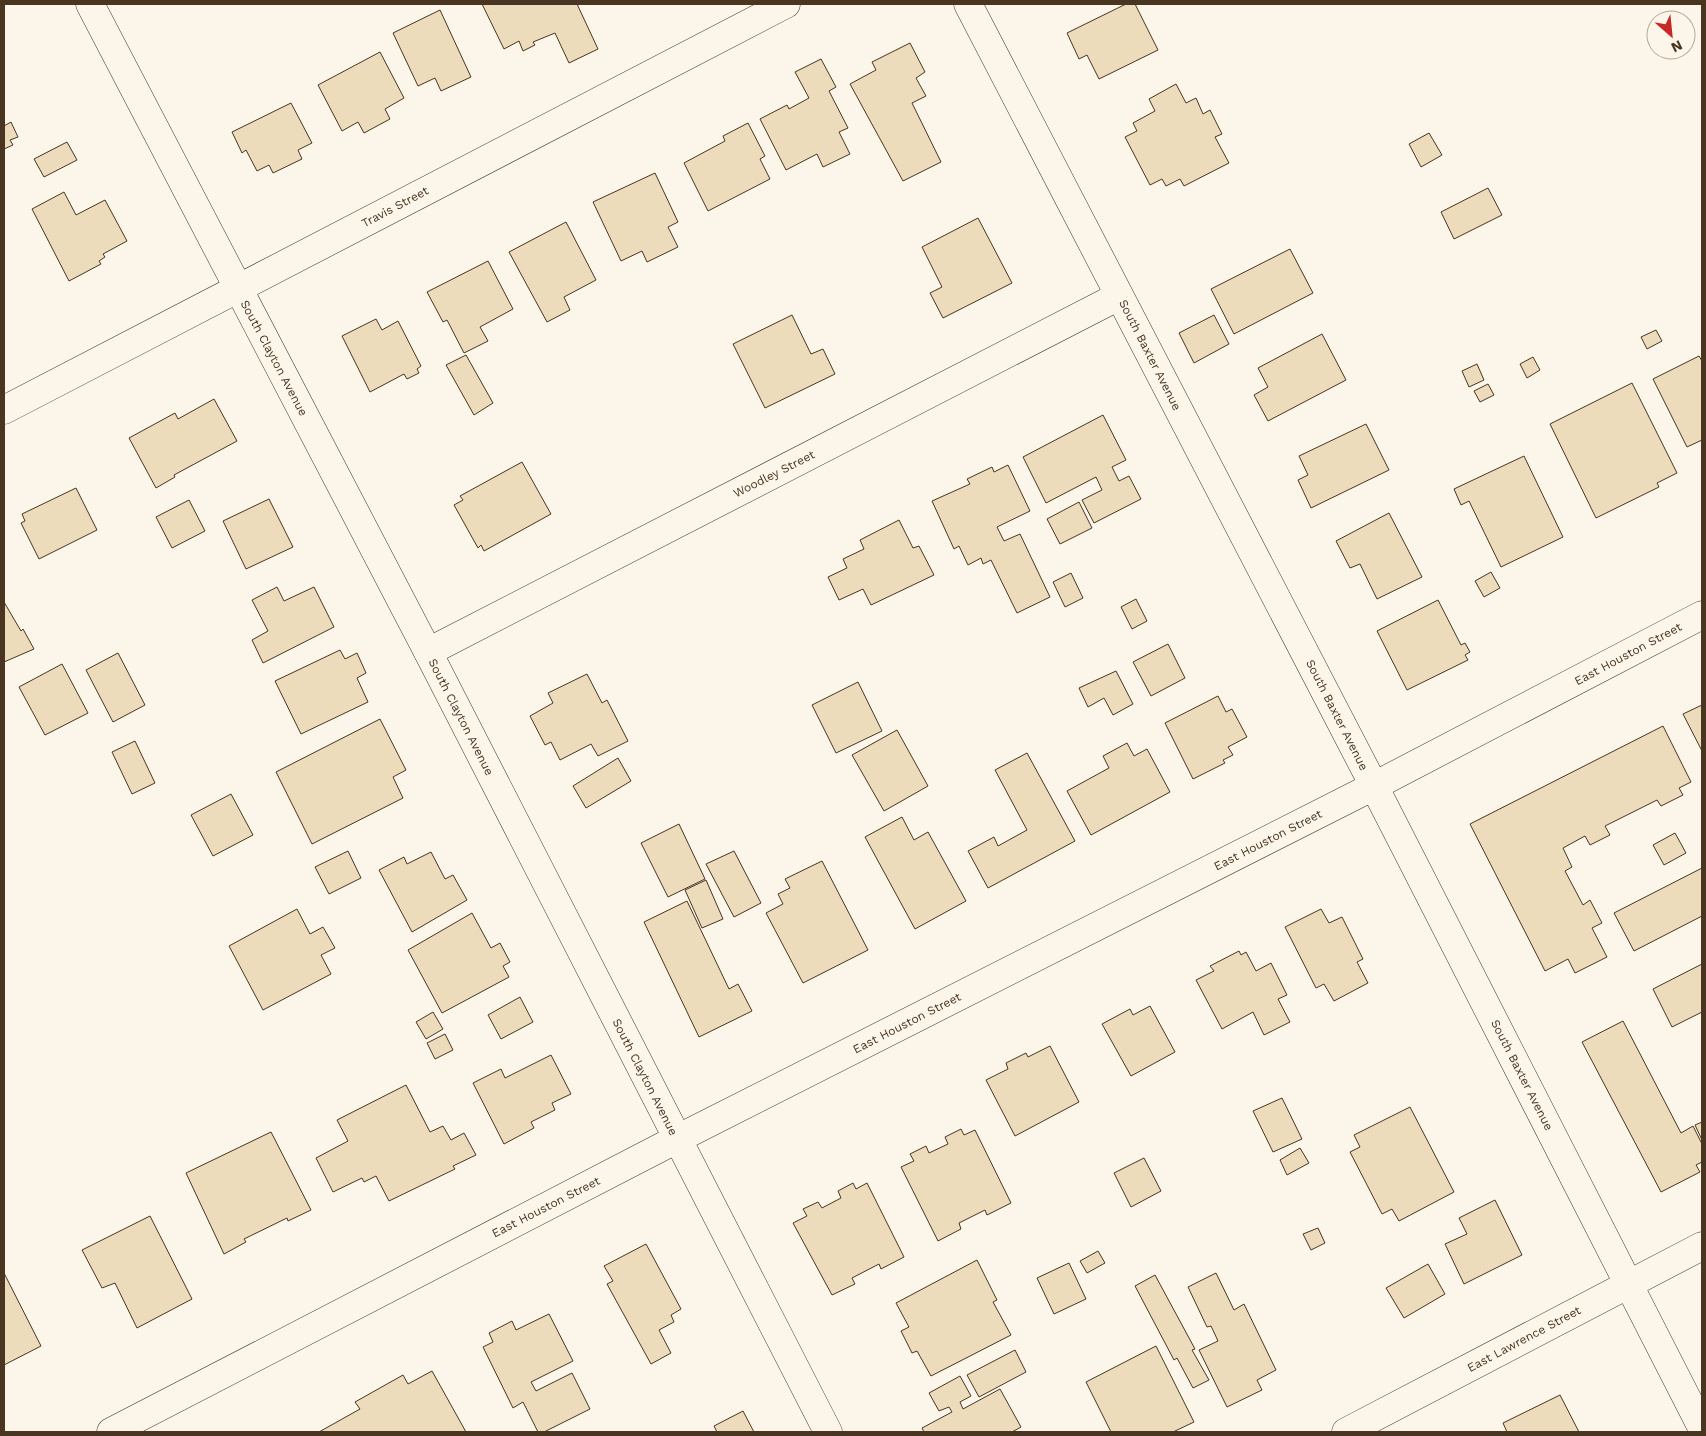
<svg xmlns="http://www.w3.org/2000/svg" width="1706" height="1436" viewBox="0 0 1706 1436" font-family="'Work Sans',sans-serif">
  <rect width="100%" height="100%" fill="#fbf6e9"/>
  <g fill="#ecdcbc" stroke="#4a3520">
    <path d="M 482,4 L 577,4 L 598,49 L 569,63 L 555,33 L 533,42 L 535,45 L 523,51 L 519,41 L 504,49 Z"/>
    <path d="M 1126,4 L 1135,4 L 1158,50 L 1099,79 L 1087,55 L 1079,59 L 1067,33 Z"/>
    <path d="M 440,10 L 471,77 L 441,91 L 435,78 L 418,86 L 393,33 Z"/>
    <path d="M 910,43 L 925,72 L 916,78 L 926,96 L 912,103 L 941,162 L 903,181 L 850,84 L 876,70 L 872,62 Z"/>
    <path d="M 380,52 L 404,98 L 385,109 L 390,119 L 364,133 L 358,122 L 342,131 L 318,85 Z"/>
    <path d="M 821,59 L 836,87 L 829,91 L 848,128 L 839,132 L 850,154 L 823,167 L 817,154 L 786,170 L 760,119 L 787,105 L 789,109 L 809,98 L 795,72 Z"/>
    <path d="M 1176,84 L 1186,103 L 1196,98 L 1203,114 L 1210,110 L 1222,134 L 1215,137 L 1229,163 L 1184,186 L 1180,179 L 1166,186 L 1162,179 L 1150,185 L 1125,137 L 1137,131 L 1133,123 L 1155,111 L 1149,99 Z"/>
    <path d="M 291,103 L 312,143 L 298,150 L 302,159 L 273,173 L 269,165 L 257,171 L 246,150 L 242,153 L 232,132 Z"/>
    <path d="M 11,122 L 18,137 L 10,140 L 13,145 L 4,149 L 4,126 Z"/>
    <path d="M 748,123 L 765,156 L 760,159 L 770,179 L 708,211 L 684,163 L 725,141 L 723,136 Z"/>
    <path d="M 1429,133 L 1442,155 L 1421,167 L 1409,144 Z"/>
    <path d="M 67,142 L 77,160 L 44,177 L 34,159 Z"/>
    <path d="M 655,173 L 678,222 L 668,227 L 678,247 L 647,262 L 642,251 L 621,261 L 593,202 Z"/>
    <path d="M 1488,188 L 1502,215 L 1454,239 L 1441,212 Z"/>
    <path d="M 64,192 L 76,215 L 105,200 L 127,241 L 103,254 L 105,257 L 99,261 L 101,264 L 69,281 L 32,209 Z"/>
    <path d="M 978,218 L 1012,283 L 943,318 L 930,293 L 942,287 L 922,247 Z"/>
    <path d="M 566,222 L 596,280 L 564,297 L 570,310 L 547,322 L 509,252 Z"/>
    <path d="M 1290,249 L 1313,293 L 1234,334 L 1211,289 Z"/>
    <path d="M 488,261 L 513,309 L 480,327 L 488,341 L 464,353 L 447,320 L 443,322 L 427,292 Z"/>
    <path d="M 792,315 L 811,354 L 823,349 L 835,374 L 765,408 L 733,344 Z"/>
    <path d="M 1214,315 L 1229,344 L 1194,363 L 1179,333 Z"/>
    <path d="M 376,319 L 382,330 L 398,321 L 421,366 L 417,369 L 419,373 L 407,379 L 404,374 L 370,392 L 342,336 Z"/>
    <path d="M 1656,330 L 1662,341 L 1647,349 L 1641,337 Z"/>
    <path d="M 1322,334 L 1346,380 L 1268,421 L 1254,395 L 1268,387 L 1258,368 Z"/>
    <path d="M 466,355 L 493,403 L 474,415 L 446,365 Z"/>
    <path d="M 1699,356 L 1702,361 L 1702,440 L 1687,447 L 1653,379 Z"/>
    <path d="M 1533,357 L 1540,370 L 1527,378 L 1520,364 Z"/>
    <path d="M 1477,364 L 1484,380 L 1469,387 L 1462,371 Z"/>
    <path d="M 1632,383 L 1677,473 L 1657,483 L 1659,487 L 1596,518 L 1550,424 Z"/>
    <path d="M 1488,384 L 1494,395 L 1480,402 L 1474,391 Z"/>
    <path d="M 214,399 L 237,441 L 174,475 L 175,477 L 156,488 L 129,438 L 175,413 L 178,419 Z"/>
    <path d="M 1103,415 L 1126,460 L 1112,467 L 1119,481 L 1129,476 L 1141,499 L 1094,523 L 1082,500 L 1102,490 L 1096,477 L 1046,503 L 1023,457 Z"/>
    <path d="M 1366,424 L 1389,470 L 1311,508 L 1298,480 L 1308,475 L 1299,456 Z"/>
    <path d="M 1524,456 L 1563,537 L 1501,567 L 1469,501 L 1461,505 L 1454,489 Z"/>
    <path d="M 522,462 L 551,514 L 484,551 L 481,545 L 478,548 L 454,505 L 463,500 L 460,496 Z"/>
    <path d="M 1008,465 L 1030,511 L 997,527 L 1004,541 L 1020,534 L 1050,597 L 1017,613 L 991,560 L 983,564 L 981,558 L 968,565 L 959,546 L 954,549 L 932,501 L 970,484 L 967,479 L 992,467 L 994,472 Z"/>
    <path d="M 76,488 L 97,530 L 39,559 L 21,523 L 25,521 L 22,514 Z"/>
    <path d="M 269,499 L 293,547 L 246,569 L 223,521 Z"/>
    <path d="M 189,500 L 205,531 L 172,548 L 156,517 Z"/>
    <path d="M 1079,502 L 1092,528 L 1060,544 L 1047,519 Z"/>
    <path d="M 1389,513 L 1422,577 L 1377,599 L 1360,564 L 1350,568 L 1336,541 Z"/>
    <path d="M 899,520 L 913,548 L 919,546 L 934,575 L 871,605 L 863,589 L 839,600 L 828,577 L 847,568 L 843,559 L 864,549 L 860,540 Z"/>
    <path d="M 1491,572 L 1500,588 L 1484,597 L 1475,581 Z"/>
    <path d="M 1071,573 L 1083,598 L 1065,607 L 1053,582 Z"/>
    <path d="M 277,587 L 284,601 L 314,587 L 334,627 L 263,663 L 252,640 L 268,631 L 252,600 Z"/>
    <path d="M 1136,599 L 1147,621 L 1132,629 L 1121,607 Z"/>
    <path d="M 1438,600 L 1461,645 L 1465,643 L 1470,652 L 1465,655 L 1468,660 L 1407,690 L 1377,631 Z"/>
    <path d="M 4,602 L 21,631 L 23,629 L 34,649 L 4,662 Z"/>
    <path d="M 1168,644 L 1185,678 L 1151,696 L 1133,662 Z"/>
    <path d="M 340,650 L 345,659 L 357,653 L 366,673 L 357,678 L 368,702 L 301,734 L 275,681 Z"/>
    <path d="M 118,653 L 145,705 L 113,722 L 86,670 Z"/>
    <path d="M 62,664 L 88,713 L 45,735 L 19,687 Z"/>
    <path d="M 1116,671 L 1133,704 L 1113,715 L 1104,698 L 1088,707 L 1079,688 Z"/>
    <path d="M 587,674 L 602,703 L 607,700 L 628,741 L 598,756 L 591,744 L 560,760 L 551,742 L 545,745 L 530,716 L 553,703 L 548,693 Z"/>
    <path d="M 858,682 L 882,731 L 836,753 L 812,705 Z"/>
    <path d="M 1218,696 L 1226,712 L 1232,709 L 1247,737 L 1228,747 L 1233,755 L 1223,760 L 1225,763 L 1193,779 L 1165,723 Z"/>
    <path d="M 1702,705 L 1702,751 L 1683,714 Z"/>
    <path d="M 380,719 L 406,770 L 393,777 L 403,798 L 312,844 L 276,772 Z"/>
    <path d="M 1663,726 L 1691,782 L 1679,788 L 1683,795 L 1661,806 L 1657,800 L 1605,826 L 1610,835 L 1590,845 L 1585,836 L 1563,848 L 1572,867 L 1565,871 L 1583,905 L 1590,900 L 1602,923 L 1592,928 L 1607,957 L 1575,973 L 1568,959 L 1545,971 L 1470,824 Z"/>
    <path d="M 897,730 L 928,786 L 884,811 L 852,755 Z"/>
    <path d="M 135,741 L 155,783 L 132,794 L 112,752 Z"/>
    <path d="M 1127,743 L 1134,756 L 1147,749 L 1170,792 L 1091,835 L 1067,791 L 1109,768 L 1103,756 Z"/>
    <path d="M 1027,753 L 1075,841 L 988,888 L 968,851 L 994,837 L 998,846 L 1027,830 L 995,770 Z"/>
    <path d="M 618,758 L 631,781 L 586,808 L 573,786 Z"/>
    <path d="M 231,794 L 253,835 L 213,856 L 191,815 Z"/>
    <path d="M 902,817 L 914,840 L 928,832 L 966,901 L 915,929 L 865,837 Z"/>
    <path d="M 679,824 L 705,879 L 668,897 L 641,843 Z"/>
    <path d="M 1675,833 L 1686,853 L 1664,865 L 1653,845 Z"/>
    <path d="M 348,851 L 361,878 L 329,894 L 315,867 Z"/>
    <path d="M 734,851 L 761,903 L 734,917 L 706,864 Z"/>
    <path d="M 431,852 L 445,879 L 453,875 L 467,900 L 412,932 L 379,870 L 404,857 L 407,864 Z"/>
    <path d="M 822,861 L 868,950 L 803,983 L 766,913 L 783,904 L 778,894 L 790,888 L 785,879 Z"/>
    <path d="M 1702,868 L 1702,916 L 1634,951 L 1614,913 Z"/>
    <path d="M 706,880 L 723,919 L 702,928 L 685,890 Z"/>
    <path d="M 687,901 L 729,989 L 738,984 L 752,1011 L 699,1037 L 644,922 Z"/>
    <path d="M 297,909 L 310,934 L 323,927 L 335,948 L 321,955 L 331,974 L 263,1010 L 229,946 Z"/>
    <path d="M 1321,909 L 1329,923 L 1342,917 L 1363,959 L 1357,962 L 1368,983 L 1334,1001 L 1324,984 L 1316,988 L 1285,927 Z"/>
    <path d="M 472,913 L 491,948 L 500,943 L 510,962 L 503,966 L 509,977 L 442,1013 L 408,950 Z"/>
    <path d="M 1239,951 L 1241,955 L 1246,952 L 1256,971 L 1271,963 L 1287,995 L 1278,999 L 1290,1022 L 1264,1035 L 1253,1012 L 1222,1029 L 1196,980 L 1214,971 L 1210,966 Z"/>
    <path d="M 1702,964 L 1702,1012 L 1672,1027 L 1653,989 Z"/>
    <path d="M 520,997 L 533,1022 L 501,1039 L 488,1015 Z"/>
    <path d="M 1150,1006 L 1175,1052 L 1131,1076 L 1102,1024 L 1130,1009 L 1133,1015 Z"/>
    <path d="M 433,1012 L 443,1029 L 426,1039 L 416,1022 Z"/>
    <path d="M 1623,1021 L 1681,1133 L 1693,1126 L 1702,1144 L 1702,1162 L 1696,1165 L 1700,1172 L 1661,1192 L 1582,1042 Z"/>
    <path d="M 445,1034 L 453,1050 L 435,1059 L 427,1043 Z"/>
    <path d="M 1050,1046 L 1079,1102 L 1015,1136 L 986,1080 L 1008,1069 L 1006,1063 L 1026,1053 L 1028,1057 Z"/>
    <path d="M 551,1055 L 571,1094 L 552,1103 L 555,1110 L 531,1122 L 534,1128 L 504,1144 L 473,1083 L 501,1069 L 505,1078 Z"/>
    <path d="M 406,1085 L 430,1132 L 443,1126 L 451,1140 L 464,1133 L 476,1155 L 453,1166 L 455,1169 L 389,1201 L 376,1176 L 364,1182 L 362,1178 L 333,1192 L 316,1158 L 348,1141 L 337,1120 Z"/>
    <path d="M 1282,1098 L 1302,1139 L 1273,1152 L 1253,1111 Z"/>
    <path d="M 1410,1107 L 1454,1192 L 1399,1221 L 1392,1209 L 1382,1214 L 1350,1152 L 1360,1147 L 1354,1135 Z"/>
    <path d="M 1702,1122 L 1702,1140 L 1695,1125 Z"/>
    <path d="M 961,1129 L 964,1135 L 975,1130 L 1011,1203 L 987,1215 L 985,1210 L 959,1223 L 961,1229 L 938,1241 L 901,1167 L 914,1161 L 910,1154 L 926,1146 L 929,1153 L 948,1144 L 945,1137 Z"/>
    <path d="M 271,1132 L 311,1210 L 288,1221 L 287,1218 L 244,1239 L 246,1242 L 224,1254 L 186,1173 Z"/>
    <path d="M 1300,1148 L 1309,1163 L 1287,1175 L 1280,1160 Z"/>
    <path d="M 1144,1158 L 1161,1191 L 1131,1207 L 1114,1173 Z"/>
    <path d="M 853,1183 L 856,1189 L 867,1183 L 904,1257 L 881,1269 L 879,1264 L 852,1278 L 855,1284 L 832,1295 L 793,1223 L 807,1216 L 803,1209 L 818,1202 L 822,1208 L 841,1198 L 838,1191 Z"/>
    <path d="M 1495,1200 L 1522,1255 L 1464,1284 L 1445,1244 L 1467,1234 L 1459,1218 Z"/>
    <path d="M 150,1216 L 192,1299 L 137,1328 L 115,1283 L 102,1288 L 82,1250 Z"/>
    <path d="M 1318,1228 L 1325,1243 L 1311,1250 L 1303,1234 Z"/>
    <path d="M 646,1244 L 681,1309 L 671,1315 L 674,1322 L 659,1330 L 671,1353 L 651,1364 L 607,1284 L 613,1281 L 604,1266 Z"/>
    <path d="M 1098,1251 L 1105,1263 L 1087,1273 L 1080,1261 Z"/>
    <path d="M 977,1260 L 997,1300 L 993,1302 L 1011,1335 L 931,1376 L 917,1351 L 912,1353 L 901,1331 L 909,1327 L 896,1303 Z"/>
    <path d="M 1069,1263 L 1086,1299 L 1054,1314 L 1037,1278 Z"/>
    <path d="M 1428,1264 L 1445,1294 L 1404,1318 L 1386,1288 Z"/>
    <path d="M 4,1273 L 41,1346 L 4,1365 Z"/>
    <path d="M 1216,1273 L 1234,1310 L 1244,1304 L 1276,1370 L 1257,1380 L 1262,1390 L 1227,1407 L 1199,1350 L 1218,1341 L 1211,1326 L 1207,1327 L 1188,1287 Z"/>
    <path d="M 1155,1275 L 1195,1349 L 1192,1350 L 1209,1380 L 1193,1388 L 1177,1358 L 1174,1360 L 1135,1286 Z"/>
    <path d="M 549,1314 L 573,1361 L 531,1382 L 536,1391 L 572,1373 L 590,1409 L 544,1432 L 538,1432 L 523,1402 L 513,1408 L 483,1347 L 493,1342 L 489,1333 L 512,1321 L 516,1330 Z"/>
    <path d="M 1156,1346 L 1194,1422 L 1173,1432 L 1111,1432 L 1086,1382 Z"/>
    <path d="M 1015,1350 L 1026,1372 L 979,1397 L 967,1375 Z"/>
    <path d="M 432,1371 L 466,1432 L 319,1432 L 360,1409 L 355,1402 L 403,1375 L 408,1384 Z"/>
    <path d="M 960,1376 L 971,1396 L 960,1402 L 963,1409 L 1000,1389 L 1021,1427 L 1012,1432 L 924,1432 L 922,1428 L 952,1412 L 949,1407 L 939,1411 L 929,1393 Z"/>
    <path d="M 1560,1395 L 1579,1432 L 1507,1432 L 1503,1423 Z"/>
    <path d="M 743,1411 L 754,1432 L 717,1432 L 714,1426 Z"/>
  </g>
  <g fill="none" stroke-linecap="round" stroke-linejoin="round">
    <defs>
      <g id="minor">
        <path d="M 90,4 L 428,652 L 828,1432"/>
        <path d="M 4,410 L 786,4"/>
        <path d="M 428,652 L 1119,296"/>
        <path d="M 111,1432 L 677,1139 L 1374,786 L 1702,615"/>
        <path d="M 1346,1432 L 1702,1246"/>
      </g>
      <path id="tertiary" d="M 968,4 L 1374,786 L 1702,1428"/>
    </defs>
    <use href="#minor" stroke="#4a3520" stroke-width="29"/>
    <use href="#tertiary" stroke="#4a3520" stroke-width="29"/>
    <use href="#minor" stroke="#fbf6e9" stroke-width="28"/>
    <use href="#tertiary" stroke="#fbf6e9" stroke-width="28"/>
  </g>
  <g text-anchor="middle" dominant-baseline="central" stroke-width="4" stroke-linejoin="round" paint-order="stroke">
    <g font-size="12" fill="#4a3520" stroke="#fbf6e9">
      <text transform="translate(395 207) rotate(-28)">Travis Street</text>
      <text transform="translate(1150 355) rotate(63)">South Baxter Avenue</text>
      <text transform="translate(274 358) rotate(62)">South Clayton Avenue</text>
      <text transform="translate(774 474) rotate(-27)">Woodley Street</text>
      <text transform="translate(1628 654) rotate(-28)">East Houston Street</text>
      <text transform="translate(1337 715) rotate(63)">South Baxter Avenue</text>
      <text transform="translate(461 717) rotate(63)">South Clayton Avenue</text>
      <text transform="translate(1268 840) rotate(-27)">East Houston Street</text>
      <text transform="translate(907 1023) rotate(-27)">East Houston Street</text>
      <text transform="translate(1522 1075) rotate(63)">South Baxter Avenue</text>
      <text transform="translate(645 1077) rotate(63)">South Clayton Avenue</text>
      <text transform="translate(546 1207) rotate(-27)">East Houston Street</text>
      <text transform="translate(1524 1339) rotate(-28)">East Lawrence Street</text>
    </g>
  </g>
  <rect width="1706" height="1436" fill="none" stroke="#4a3520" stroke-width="10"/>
  <g transform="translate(1671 35) rotate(153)"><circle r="24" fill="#fbf6e9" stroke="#b4a999"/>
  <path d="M0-4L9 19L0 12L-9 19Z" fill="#c62828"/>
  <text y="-8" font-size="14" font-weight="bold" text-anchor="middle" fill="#4a3520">N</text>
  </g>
</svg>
